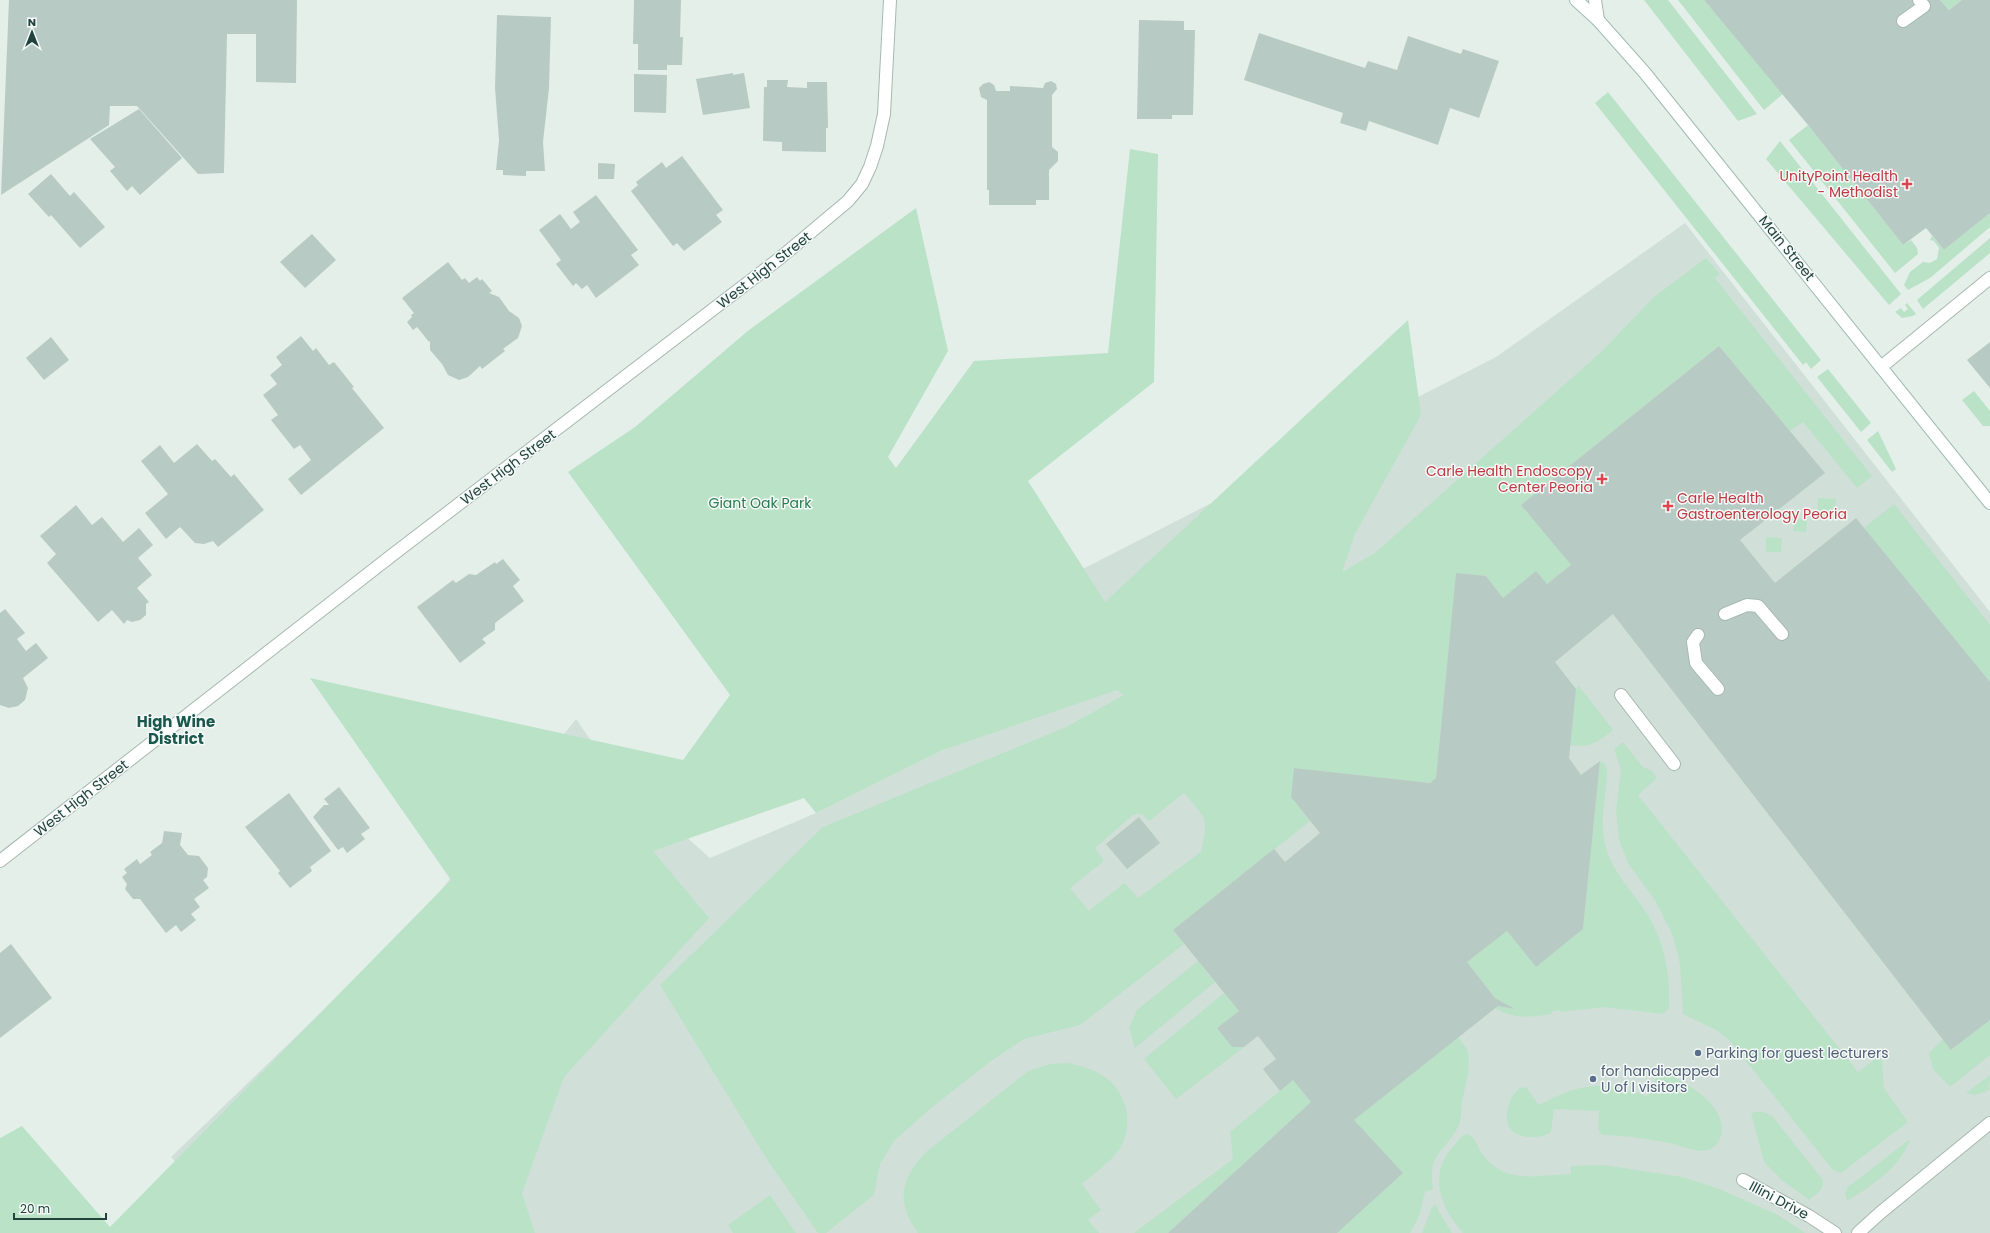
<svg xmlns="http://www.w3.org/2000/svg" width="1990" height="1233" viewBox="0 0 1990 1233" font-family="Poppins,sans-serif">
  <rect width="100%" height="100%" fill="#e4efea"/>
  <path fill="#d1dfd9" d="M 1685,223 L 1990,612 L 1990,1233 L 240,1233 L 171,1157 L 419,918 L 576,719 L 613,772 L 710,858 L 816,813 L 1053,695 L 997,613 L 1496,357 Z"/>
  <g fill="#bae2c7" fill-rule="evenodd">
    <path d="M 1644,0 L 1668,0 L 1757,114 L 1738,121 Z"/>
    <path d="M 1678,0 L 1704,0 L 1783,94 L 1764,110 Z"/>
    <path d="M 1940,0 L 1962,0 L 1949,10 Z"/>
    <path d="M 1608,92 L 1821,360 L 1811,369 L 1806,362 L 1803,365 L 1595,103 Z"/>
    <path d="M 1808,125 L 1903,245 L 1911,240 L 1917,248 L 1918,254 L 1895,273 L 1789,140 Z"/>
    <path d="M 1780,141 L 1901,294 L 1889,305 L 1766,159 Z"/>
    <path d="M 1130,149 L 1158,154 L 1154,382 L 1028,481 L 1105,602 L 1408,320 L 1421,415 L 1355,534 L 1342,572 L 1375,553 L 1600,353 L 1654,297 L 1706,258 L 1720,274 L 1715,278 L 1872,476 L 1857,488 L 1803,422 L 1790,431 L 1719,346 L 1521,505 L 1571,565 L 1547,584 L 1536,572 L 1503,598 L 1486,576 L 1456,574 L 1436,778 L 1430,783 L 1294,768 L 1291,797 L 1310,821 L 1173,930 L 1184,944 L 1080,1025 L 1024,1039 L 991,1061 L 931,1108 L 894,1141 L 880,1164 L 874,1195 L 826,1233 L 818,1233 L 768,1161 L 660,985 L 823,827 L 1066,727 L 1124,695 L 1117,690 L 943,750 L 816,813 L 804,798 L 653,851 L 709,918 L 564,1077 L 522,1193 L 535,1233 L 0,1233 L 0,1138 L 22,1126 L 110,1227 L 451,880 L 310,678 L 683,760 L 730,695 L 568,472 L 635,427 L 749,330 L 916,208 L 948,351 L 888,457 L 896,468 L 974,361 L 1108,353 ZM 1184,793 C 1206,819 1209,817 1201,852 L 1138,898 L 1125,883 L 1123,884 L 1089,911 L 1070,888 L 1104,861 L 1095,848 L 1133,815 C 1141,812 1143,815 1149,821 Z"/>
    <path d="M 1990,213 L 1990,227 L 1930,278 L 1908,290 L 1904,285 L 1910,272 L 1923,262 L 1930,263 L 1937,259 L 1939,248 L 1934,241 L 1930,240 L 1932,236 L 1944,250 Z"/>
    <path d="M 1990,238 L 1990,253 L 1923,309 L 1917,300 Z"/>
    <path d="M 1907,303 L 1916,314 L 1913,316 L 1902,318 L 1895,312 L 1901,308 L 1904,312 L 1908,309 L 1905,305 Z"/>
    <path d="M 1828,369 L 1871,423 L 1861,432 L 1817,377 Z"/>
    <path d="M 1974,391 L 1990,411 L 1990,426 L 1983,426 L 1962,400 Z"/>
    <path d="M 1878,431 L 1896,469 L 1892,472 L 1867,440 Z"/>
    <path d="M 1818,498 L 1836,499 L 1835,515 L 1817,514 Z"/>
    <path d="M 1894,504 L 1990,625 L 1990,682 L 1864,528 Z"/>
    <path d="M 1794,519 L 1807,520 L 1806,532 L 1793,531 Z"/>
    <path d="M 1766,537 L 1782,538 L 1781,552 L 1766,552 Z"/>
    <path d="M 1579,686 L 1613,730 C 1597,743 1590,748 1570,745 L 1576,689 Z"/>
    <path d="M 1623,742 L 1643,767 L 1652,771 L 1657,778 L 1638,795 L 1858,1072 L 1875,1059 L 1880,1058 L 1882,1060 L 1884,1088 L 1908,1122 L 1841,1173 L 1833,1170 L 1730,1041 L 1718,1031 L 1683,1014 L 1680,964 L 1673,936 L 1655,900 L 1629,865 L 1619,840 L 1616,810 L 1621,770 L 1614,749 Z"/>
    <path d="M 1600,761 L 1604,763 L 1607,769 C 1607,796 1598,820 1606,848 C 1615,877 1634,892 1649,917 C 1666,946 1670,976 1669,1008 L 1663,1014 L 1604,1007 L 1561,1012 L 1560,1010 L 1552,1011 L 1552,1014 C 1529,1017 1516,1020 1495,1008 L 1498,1006 L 1514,1009 L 1495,998 L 1467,962 L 1507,931 L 1536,967 L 1583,929 Z"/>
    <path d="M 1198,961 L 1215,982 L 1135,1048 L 1129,1028 L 1137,1010 Z"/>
    <path d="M 1224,993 L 1239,1011 L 1217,1028 L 1232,1047 L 1244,1047 L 1176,1099 L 1144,1059 Z"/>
    <path d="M 1990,1020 L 1990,1055 L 1950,1087 L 1933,1069 L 1929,1053 L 1943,1039 L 1952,1050 Z"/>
    <path d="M 1458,1037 C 1461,1042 1467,1047 1468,1053 C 1471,1070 1465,1085 1462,1102 C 1461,1111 1462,1120 1457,1129 C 1443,1153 1427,1155 1433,1189 L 1425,1192 L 1419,1216 L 1410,1233 L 1337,1233 L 1354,1120 Z"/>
    <path d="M 1069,1063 C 1081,1066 1093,1069 1103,1076 C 1130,1093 1136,1132 1114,1156 C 1105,1166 1092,1175 1082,1184 L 1101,1210 L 1088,1220 L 1099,1233 L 918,1233 C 895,1202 901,1178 926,1152 L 1028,1071 L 1050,1064 Z"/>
    <path d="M 1664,1072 L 1670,1074 C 1690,1087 1721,1102 1722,1129 C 1722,1138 1717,1147 1708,1150 C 1696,1153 1680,1145 1669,1143 C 1647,1139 1624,1135 1602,1135 L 1598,1129 L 1599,1111 L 1554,1109 L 1551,1132 C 1541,1139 1518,1140 1510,1128 C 1502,1118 1510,1094 1520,1088 L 1526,1087 L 1539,1105 C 1582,1082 1602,1081 1647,1096 L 1657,1076 Z"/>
    <path d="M 1990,1075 L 1989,1090 L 1975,1095 L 1966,1093 Z"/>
    <path d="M 1293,1080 L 1311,1102 L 1168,1233 L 1134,1233 L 1233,1159 L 1230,1132 Z"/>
    <path d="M 1755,1112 L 1764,1112 L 1772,1116 L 1823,1180 C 1825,1190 1816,1194 1809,1200 L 1783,1181 L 1764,1162 L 1751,1113 Z"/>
    <path d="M 1467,1134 C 1475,1136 1478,1148 1483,1155 C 1506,1185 1538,1175 1571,1174 L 1571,1166 L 1604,1165 L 1682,1177 L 1717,1188 L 1778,1215 L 1805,1233 L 1463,1233 C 1442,1210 1428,1176 1451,1149 C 1456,1143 1460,1136 1467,1134 Z"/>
    <path d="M 1910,1139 C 1902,1166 1870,1187 1847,1201 L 1845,1193 L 1848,1187 Z"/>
    <path d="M 770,1195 L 796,1233 L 733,1233 L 728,1225 Z"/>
    <path d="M 1436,1204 L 1438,1210 L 1452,1233 L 1422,1233 L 1432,1207 Z"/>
  </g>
  <g fill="#b8cac4">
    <path d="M 9,0 L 297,0 L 296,83 L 256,82 L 256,34 L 227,34 L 224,173 L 198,174 L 137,106 L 110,106 L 109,125 L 1,195 Z"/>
    <path d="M 634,0 L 681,0 L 680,37 L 683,37 L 682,65 L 667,65 L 667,70 L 638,70 L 638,44 L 633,44 Z"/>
    <path d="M 1704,0 L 1940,0 L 1949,10 L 1962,0 L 1990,0 L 1990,213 L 1944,250 L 1926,228 L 1903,245 L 1808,125 Z"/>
    <path d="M 497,15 L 551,17 L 549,88 L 543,142 L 545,171 L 526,171 L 526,176 L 503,175 L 503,170 L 496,170 L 499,140 L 495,88 Z"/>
    <path d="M 1139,20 L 1184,21 L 1184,30 L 1195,30 L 1193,115 L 1172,115 L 1172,119 L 1137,119 Z"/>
    <path d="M 1259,33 L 1365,68 L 1368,61 L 1397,70 L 1408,36 L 1461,54 L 1463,49 L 1499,61 L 1479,118 L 1450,108 L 1438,145 L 1369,121 L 1366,131 L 1340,123 L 1343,113 L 1244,80 Z"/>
    <path d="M 733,73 L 733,75 L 744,73 L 750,108 L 703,115 L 696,79 Z"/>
    <path d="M 634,74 L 667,75 L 666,113 L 634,112 Z"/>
    <path d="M 767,80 L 788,80 L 787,87 L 807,88 L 807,82 L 827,82 L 828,128 L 826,128 L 826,152 L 782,151 L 782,142 L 763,141 L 764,87 L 767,87 Z"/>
    <path d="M 1051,81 L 1056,84 L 1057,89 L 1052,95 L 1052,147 L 1058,152 L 1058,161 L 1049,170 L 1049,200 L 1036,200 L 1036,205 L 989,205 L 989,190 L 987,190 L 987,100 L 981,97 L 979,88 L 983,84 L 989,82 L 994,85 L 996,91 L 1010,91 L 1010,86 L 1043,88 L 1045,83 Z"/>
    <path d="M 139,109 L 182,158 L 140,195 L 132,186 L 127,191 L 110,171 L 115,167 L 90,139 Z"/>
    <path d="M 682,156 L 723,210 L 716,215 L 722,222 L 684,251 L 677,243 L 673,246 L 631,191 L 638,185 L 636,182 L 662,162 L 666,168 Z"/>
    <path d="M 598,163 L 615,164 L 614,179 L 598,179 Z"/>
    <path d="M 51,174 L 70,196 L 74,192 L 105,227 L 80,248 L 51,215 L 49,217 L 28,194 Z"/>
    <path d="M 596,195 L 638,250 L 631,255 L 639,265 L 596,298 L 587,285 L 582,289 L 576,283 L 573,286 L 556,264 L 561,260 L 539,230 L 560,214 L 571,229 L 580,222 L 573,212 Z"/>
    <path d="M 312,234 L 336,260 L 305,288 L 280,262 Z"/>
    <path d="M 448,262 L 462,280 L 465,278 L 469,283 L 477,277 L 480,281 L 482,279 L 492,291 L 489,293 L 499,297 L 509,311 L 519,318 L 522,326 L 518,338 L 503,349 L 505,351 L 482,369 L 480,366 L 468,377 L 459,380 L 448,375 L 442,364 L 430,350 L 430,341 L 429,342 L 417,327 L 413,330 L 407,322 L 412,317 L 411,315 L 414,313 L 402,298 Z"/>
    <path d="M 301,336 L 313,351 L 316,348 L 329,365 L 334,362 L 354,387 L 352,388 L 384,428 L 301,495 L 288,479 L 311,460 L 300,445 L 294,449 L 271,420 L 278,415 L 263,395 L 277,384 L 270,375 L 282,365 L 276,357 Z"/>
    <path d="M 51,337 L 69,360 L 44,380 L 26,358 Z"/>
    <path d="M 1990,342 L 1990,388 L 1967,360 Z"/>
    <path d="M 1719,346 L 1825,473 L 1740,540 L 1775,583 L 1856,518 L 1990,682 L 1990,1020 L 1951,1050 L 1613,614 L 1555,662 L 1576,689 L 1569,758 L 1581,775 L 1600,761 L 1583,929 L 1536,967 L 1507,931 L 1467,962 L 1495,998 L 1515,1009 L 1498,1006 L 1354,1120 L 1403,1173 L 1337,1233 L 1168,1233 L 1311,1102 L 1293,1080 L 1280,1091 L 1263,1069 L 1276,1059 L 1258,1036 L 1244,1047 L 1232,1047 L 1217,1028 L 1239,1011 L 1173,930 L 1274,849 L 1285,862 L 1320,833 L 1291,797 L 1294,768 L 1430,783 L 1436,778 L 1456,573 L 1486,576 L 1503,598 L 1536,571 L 1547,584 L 1571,565 L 1521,505 Z"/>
    <path d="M 197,444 L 212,461 L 215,459 L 231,477 L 234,474 L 264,510 L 218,547 L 213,541 L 204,544 L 195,543 L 180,527 L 166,539 L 145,513 L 168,494 L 141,461 L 160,445 L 174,463 Z"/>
    <path d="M 76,505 L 92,525 L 102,517 L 123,542 L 139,528 L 153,545 L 138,558 L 152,575 L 137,588 L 149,602 L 146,604 L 146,615 L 140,620 L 132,622 L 127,620 L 124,624 L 112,610 L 98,622 L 47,563 L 56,554 L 40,536 Z"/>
    <path d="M 503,559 L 520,580 L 513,586 L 524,601 L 495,623 L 495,630 L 482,639 L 486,643 L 460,663 L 417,607 L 453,580 L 456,583 L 469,574 L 476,575 L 495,562 L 496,564 Z"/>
    <path d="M 5,609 L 25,633 L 17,639 L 26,651 L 36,643 L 48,658 L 23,678 L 28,688 L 25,700 L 18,706 L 9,708 L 0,705 L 0,613 Z"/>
    <path d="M 339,787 L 370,828 L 361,834 L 365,839 L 347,853 L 343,847 L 338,850 L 313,817 L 324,805 L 329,805 L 324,799 Z"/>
    <path d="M 289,793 L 331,851 L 310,867 L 312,871 L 290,888 L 278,873 L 280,871 L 245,827 Z"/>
    <path d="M 1139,817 L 1160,843 L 1127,869 L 1106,844 Z"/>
    <path d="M 164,831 L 182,833 L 180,845 L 188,855 L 199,856 L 208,868 L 207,877 L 203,880 L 209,888 L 194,899 L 200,907 L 191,914 L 196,920 L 181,932 L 176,925 L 166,933 L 140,899 L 133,899 L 125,889 L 127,884 L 122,877 L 127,873 L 124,869 L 137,859 L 140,864 L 152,855 L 150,852 L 162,843 Z"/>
    <path d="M 11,944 L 52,998 L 0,1038 L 0,953 Z"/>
  </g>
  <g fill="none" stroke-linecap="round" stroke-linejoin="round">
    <defs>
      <g id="lane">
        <path d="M 1903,21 L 1924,6 L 1919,0"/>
        <path d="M 1725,614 L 1747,605 L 1758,606 L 1782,634"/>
        <path d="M 1698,635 L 1693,642 L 1696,663 L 1718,689"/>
        <path d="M 1621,695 L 1674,764"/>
      </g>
      <g id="street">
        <path d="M 1595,0 L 1598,20"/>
        <path d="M 1881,367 L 1990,278"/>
        <path d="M 0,861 L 391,556 L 780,258 L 848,201 L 862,184 L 870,167 L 877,146 L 884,114 L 890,0"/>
        <path d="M 1743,1180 L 1809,1216 L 1835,1233"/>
        <path d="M 1858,1233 L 1880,1213 L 1990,1123"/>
      </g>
      <path id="secondary" d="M 1576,0 L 1598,20 L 1645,73 L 1990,503"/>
    </defs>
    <use href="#lane" stroke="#a6b8b2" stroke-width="14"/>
    <use href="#street" stroke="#a6b8b2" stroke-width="14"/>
    <use href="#secondary" stroke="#a0bcb4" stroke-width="14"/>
    <use href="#lane" stroke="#fff" stroke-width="12"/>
    <use href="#street" stroke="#fff" stroke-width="12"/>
    <use href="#secondary" stroke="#fff" stroke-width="12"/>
  </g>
  <g fill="#e0444e" stroke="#f5faf8" stroke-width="1.5">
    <path d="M1905 178h4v4h4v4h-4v4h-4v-4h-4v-4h4z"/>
    <path d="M1600 473h4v4h4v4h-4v4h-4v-4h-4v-4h4z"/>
    <path d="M1666 500h4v4h4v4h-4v4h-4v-4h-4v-4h4z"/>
  </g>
  <g fill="#5c6f8a" stroke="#f5faf8" stroke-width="1.5">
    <circle cx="1698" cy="1053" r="4"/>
    <circle cx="1593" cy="1079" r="4"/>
  </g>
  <g text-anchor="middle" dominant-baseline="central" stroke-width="3" stroke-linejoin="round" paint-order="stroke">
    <g font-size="14" fill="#be3a42" stroke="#f5faf8" text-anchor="end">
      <text x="1898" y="176">UnityPoint Health<tspan x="1898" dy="16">- Methodist</tspan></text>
      <text x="1593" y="471">Carle Health Endoscopy<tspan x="1593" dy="16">Center Peoria</tspan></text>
      <text x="1677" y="498" text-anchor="start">Carle Health<tspan x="1677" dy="16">Gastroenterology Peoria</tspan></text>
    </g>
    <g font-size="14" fill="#21433c" stroke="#f5faf8">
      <text transform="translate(1787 248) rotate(51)">Main Street</text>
      <text transform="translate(764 270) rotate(-38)">West High Street</text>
      <text transform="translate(508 467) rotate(-37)">West High Street</text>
      <text transform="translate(81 798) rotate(-38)">West High Street</text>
      <text transform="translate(1779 1200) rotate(28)">Illini Drive</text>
    </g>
    <g font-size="14" fill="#267e4e" stroke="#f5faf8">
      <text x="760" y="503">Giant Oak Park</text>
    </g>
    <g font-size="14" fill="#4e5e75" stroke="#f5faf8" text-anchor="start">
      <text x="1706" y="1053">Parking for guest lecturers</text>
      <text x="1601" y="1071">for handicapped<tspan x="1601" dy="16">U of I visitors</tspan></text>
    </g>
    <g font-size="15" font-weight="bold" fill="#1a574c" stroke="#f5faf8">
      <text x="176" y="721">High Wine<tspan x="176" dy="17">District</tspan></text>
    </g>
  </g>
  <g transform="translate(32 32)" stroke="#f5faf8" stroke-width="3" paint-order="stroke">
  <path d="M0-3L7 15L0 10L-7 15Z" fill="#21433c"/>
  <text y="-6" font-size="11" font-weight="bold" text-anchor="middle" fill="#21433c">N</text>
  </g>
  <path d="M14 1213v6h92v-6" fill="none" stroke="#21433c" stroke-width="2"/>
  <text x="20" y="1213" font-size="12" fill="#21433c" stroke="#f5faf8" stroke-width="3" paint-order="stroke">20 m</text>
</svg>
